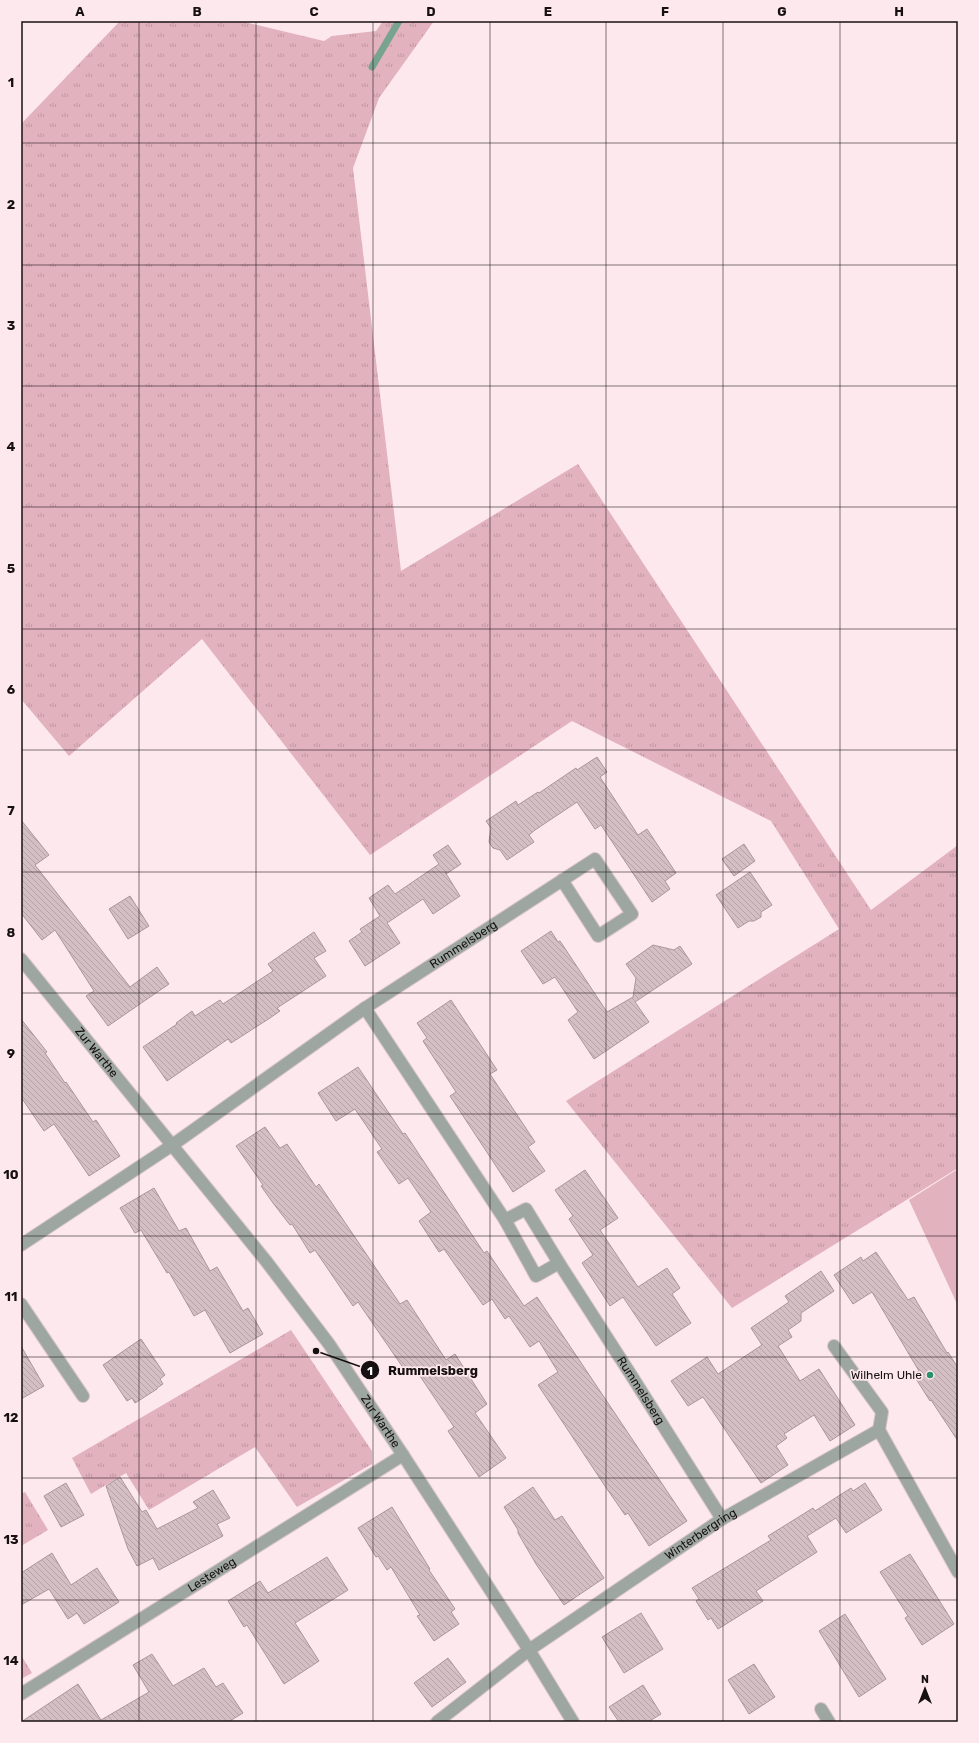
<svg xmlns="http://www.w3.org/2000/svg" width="979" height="1743" viewBox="0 0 979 1743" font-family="Rubik,sans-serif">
  <defs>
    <pattern id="grass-tufts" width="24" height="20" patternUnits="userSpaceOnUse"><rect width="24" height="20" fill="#e2b2be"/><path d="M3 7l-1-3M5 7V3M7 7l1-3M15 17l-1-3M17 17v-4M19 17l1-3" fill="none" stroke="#c198a2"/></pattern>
    <pattern id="building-back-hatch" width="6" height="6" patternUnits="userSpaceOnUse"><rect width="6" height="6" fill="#d4bfc5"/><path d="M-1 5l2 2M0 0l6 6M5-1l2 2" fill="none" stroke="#b5a3a8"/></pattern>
  </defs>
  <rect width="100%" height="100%" fill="#fde8ed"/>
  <g fill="url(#grass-tufts)">
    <path d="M 120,21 L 240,21 L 324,41 L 332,36 L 376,31 L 383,21 L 434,21 L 379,98 L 353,168 L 401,571 L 578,464 L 871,910 L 958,845 L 958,1168 L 732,1308 L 566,1101 L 839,929 L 771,821 L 572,721 L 370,855 L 202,639 L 69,756 L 21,699 L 21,124 Z"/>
    <path d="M 291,1330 L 372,1451 L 372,1464 L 297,1507 L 255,1447 L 149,1510 L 126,1473 L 91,1494 L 72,1458 Z"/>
    <path d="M 25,1492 L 48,1530 L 21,1546 L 21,1494 Z"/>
    <path d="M 21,1655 L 32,1673 L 21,1679 Z"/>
  </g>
  <path fill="#e2b2be" d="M 958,1169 L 958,1306 L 909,1200 Z"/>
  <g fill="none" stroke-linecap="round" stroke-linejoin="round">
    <path stroke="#78a38f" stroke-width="7" d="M 372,67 L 399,21"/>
  </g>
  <g fill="url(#building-back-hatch)" stroke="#aa969b">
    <path d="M 597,757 L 607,772 L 600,777 L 638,835 L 647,829 L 676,873 L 665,881 L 670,889 L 652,902 L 601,825 L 595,829 L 577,802 L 535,830 L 529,835 L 534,842 L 507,860 L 500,850 L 493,848 L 489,842 L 491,828 L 486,821 L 516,801 L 518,805 L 538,792 L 539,793 L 576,768 L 577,770 Z"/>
    <path d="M 21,820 L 49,855 L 35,865 L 130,987 L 157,967 L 169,984 L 108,1026 L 86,996 L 94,991 L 55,930 L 42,940 L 21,913 Z"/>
    <path d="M 744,844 L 755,861 L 734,876 L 722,859 Z"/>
    <path d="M 448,845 L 461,864 L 446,874 L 445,872 L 460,896 L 433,914 L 423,899 L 387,923 L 400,943 L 365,966 L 349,941 L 362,932 L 360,929 L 380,916 L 369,898 L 388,885 L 395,894 L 439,864 L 433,855 Z"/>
    <path d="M 750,872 L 772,905 L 761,912 L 761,917 L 754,921 L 749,921 L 738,928 L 716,895 Z"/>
    <path d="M 130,896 L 149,926 L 128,939 L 109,909 Z"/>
    <path d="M 551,931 L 558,942 L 560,941 L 607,1012 L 633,997 L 636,978 L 626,964 L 653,945 L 674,950 L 680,946 L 692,964 L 635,1002 L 649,1022 L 594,1059 L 568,1020 L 578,1012 L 555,977 L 543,984 L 521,951 Z"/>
    <path d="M 314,932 L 326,951 L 314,958 L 326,976 L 277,1008 L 280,1011 L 270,1018 L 231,1043 L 228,1039 L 167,1081 L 143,1047 L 177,1024 L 176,1023 L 192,1011 L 195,1016 L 220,1000 L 223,1004 L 273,971 L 268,964 Z"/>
    <path d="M 451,1000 L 497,1070 L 490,1074 L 535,1142 L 528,1147 L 545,1171 L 513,1192 L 450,1096 L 456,1092 L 423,1041 L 427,1038 L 417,1023 Z"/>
    <path d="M 21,1019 L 47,1052 L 45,1053 L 65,1083 L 66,1082 L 93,1122 L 96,1120 L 120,1156 L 89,1176 L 54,1124 L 44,1131 L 21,1097 Z"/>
    <path d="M 358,1067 L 403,1134 L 405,1133 L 484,1253 L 487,1251 L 524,1306 L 537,1297 L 687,1521 L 649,1546 L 628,1513 L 625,1515 L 605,1486 L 538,1385 L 558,1372 L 539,1341 L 530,1347 L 509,1316 L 505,1319 L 492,1299 L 483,1305 L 444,1249 L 439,1252 L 419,1221 L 431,1212 L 408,1178 L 399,1184 L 377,1152 L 382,1149 L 355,1109 L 336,1121 L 318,1093 Z"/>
    <path d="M 265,1127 L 280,1148 L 287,1144 L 316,1187 L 319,1184 L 400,1304 L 407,1300 L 446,1360 L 455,1354 L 487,1404 L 475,1413 L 506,1458 L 479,1477 L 448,1431 L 454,1427 L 414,1367 L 406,1372 L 358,1302 L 353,1306 L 315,1250 L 310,1253 L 292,1224 L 290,1225 L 273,1203 L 261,1186 L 263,1185 L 236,1146 Z"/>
    <path d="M 585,1170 L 618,1218 L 600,1230 L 638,1287 L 667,1268 L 680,1288 L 672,1294 L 691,1323 L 656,1346 L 623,1297 L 610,1306 L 582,1263 L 593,1255 L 569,1219 L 573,1216 L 555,1190 Z"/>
    <path d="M 154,1188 L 179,1231 L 186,1228 L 210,1271 L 217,1267 L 243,1311 L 248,1308 L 263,1334 L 230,1353 L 205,1310 L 194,1316 L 169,1272 L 167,1273 L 141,1230 L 135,1233 L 120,1208 Z"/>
    <path d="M 876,1252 L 908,1300 L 914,1297 L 947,1353 L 948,1352 L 958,1368 L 958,1441 L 931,1400 L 930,1401 L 913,1374 L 919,1371 L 872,1292 L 853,1304 L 834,1275 L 861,1257 L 863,1261 Z"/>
    <path d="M 821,1271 L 834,1291 L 801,1313 L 801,1321 L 788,1330 L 792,1337 L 778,1346 L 800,1381 L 819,1369 L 855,1425 L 830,1441 L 814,1415 L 784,1434 L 787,1438 L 776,1446 L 788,1465 L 761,1483 L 703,1397 L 688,1406 L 671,1381 L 707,1357 L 718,1374 L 762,1345 L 751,1328 L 789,1302 L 785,1296 Z"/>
    <path d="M 141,1339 L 165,1375 L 160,1379 L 163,1384 L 157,1388 L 157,1389 L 135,1403 L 132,1398 L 127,1401 L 103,1365 Z"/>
    <path d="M 21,1346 L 44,1386 L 21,1399 Z"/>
    <path d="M 120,1477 L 142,1512 L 146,1510 L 157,1529 L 198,1508 L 193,1502 L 213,1490 L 230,1518 L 217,1524 L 223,1536 L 159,1570 L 153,1558 L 137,1566 L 128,1549 L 106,1486 Z"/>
    <path d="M 66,1483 L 84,1515 L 61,1527 L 44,1496 Z"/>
    <path d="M 865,1483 L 882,1510 L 846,1533 L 836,1518 L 807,1536 L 817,1552 L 756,1591 L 763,1601 L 718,1629 L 711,1618 L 708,1620 L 696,1601 L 699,1599 L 692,1588 L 771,1540 L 768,1536 L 813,1508 L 815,1511 L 851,1488 L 853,1491 Z"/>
    <path d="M 533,1487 L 555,1520 L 562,1516 L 604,1578 L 564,1605 L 536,1564 L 518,1533 L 518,1530 L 504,1507 Z"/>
    <path d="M 392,1507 L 430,1569 L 429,1570 L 455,1609 L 451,1612 L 459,1624 L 434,1641 L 417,1616 L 420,1615 L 391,1567 L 387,1570 L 378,1556 L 376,1557 L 358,1528 Z"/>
    <path d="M 52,1553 L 71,1585 L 97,1568 L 119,1602 L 84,1624 L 77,1613 L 68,1619 L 49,1589 L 21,1605 L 21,1573 Z"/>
    <path d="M 910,1554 L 954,1624 L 922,1645 L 905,1618 L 908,1616 L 880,1572 Z"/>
    <path d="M 327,1557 L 348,1590 L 295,1623 L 319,1661 L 284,1684 L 247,1625 L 244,1627 L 228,1601 L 260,1581 L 268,1593 Z"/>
    <path d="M 641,1613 L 663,1649 L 624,1673 L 602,1637 Z"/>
    <path d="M 845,1614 L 886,1679 L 859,1697 L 819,1631 Z"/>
    <path d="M 152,1654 L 173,1686 L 204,1668 L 216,1687 L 223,1683 L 243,1713 L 228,1722 L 21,1722 L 78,1684 L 101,1720 L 149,1692 L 133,1665 Z"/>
    <path d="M 448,1658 L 466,1682 L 432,1707 L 414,1683 Z"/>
    <path d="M 754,1664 L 775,1697 L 749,1714 L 728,1680 Z"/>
    <path d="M 643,1685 L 661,1714 L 648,1722 L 619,1722 L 609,1707 Z"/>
  </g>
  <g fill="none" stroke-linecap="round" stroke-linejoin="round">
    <defs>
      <g id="minor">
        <path id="s1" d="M 21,959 L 266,1261 L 329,1344 L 403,1455 L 529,1650 L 573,1722"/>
        <path id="s2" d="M 365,1008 L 505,1220 L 536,1276 L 559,1263 L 633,1378 L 722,1519"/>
        <path d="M 505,1220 L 526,1209 L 559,1263"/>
        <path id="s3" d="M 21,1245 L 171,1146 L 365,1008 L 595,859 L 632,914 L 598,936 L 562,880"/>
        <path d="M 21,1304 L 83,1396"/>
        <path d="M 834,1346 L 882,1412 L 879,1430"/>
        <path id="s4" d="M 21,1694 L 403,1455"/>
        <path d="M 821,1709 L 829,1722"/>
        <path id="s5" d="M 437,1722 L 529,1650 L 722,1519 L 879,1430 L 958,1572"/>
      </g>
    </defs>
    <use href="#minor" stroke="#d8c5ca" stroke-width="14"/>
    <use href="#minor" stroke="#9ea6a2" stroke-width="12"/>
  </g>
  <path fill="none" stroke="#171012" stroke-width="1" stroke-opacity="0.55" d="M 139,21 L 139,1722M 256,21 L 256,1722M 373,21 L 373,1722M 490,21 L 490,1722M 606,21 L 606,1722M 723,21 L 723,1722M 840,21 L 840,1722M 21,143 L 958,143M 21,265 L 958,265M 21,386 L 958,386M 21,507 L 958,507M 21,629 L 958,629M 21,750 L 958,750M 21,872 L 958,872M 21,993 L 958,993M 21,1114 L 958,1114M 21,1236 L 958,1236M 21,1357 L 958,1357M 21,1478 L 958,1478M 21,1600 L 958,1600"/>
  <circle fill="#2b906c" stroke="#fde8ed" stroke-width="1.5" cx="930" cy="1375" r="4"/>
  <g text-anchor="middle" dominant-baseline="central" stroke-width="3.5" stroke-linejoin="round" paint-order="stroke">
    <g font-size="12" fill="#171012" stroke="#fde8ed">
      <text stroke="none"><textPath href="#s3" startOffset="535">Rummelsberg</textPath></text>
      <text stroke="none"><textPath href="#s1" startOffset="120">Zur Warthe</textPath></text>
      <text stroke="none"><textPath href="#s2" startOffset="496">Rummelsberg</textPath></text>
      <text stroke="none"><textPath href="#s1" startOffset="586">Zur Warthe</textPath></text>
      <text stroke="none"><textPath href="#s5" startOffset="324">Winterbergring</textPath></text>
      <text stroke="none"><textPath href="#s4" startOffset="225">Lesteweg</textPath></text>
    </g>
    <g font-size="12" fill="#171012" stroke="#fde8ed" text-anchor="end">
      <text x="922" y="1375">Wilhelm Uhle</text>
    </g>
  </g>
  <path fill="none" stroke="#171012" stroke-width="1.5" d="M316 1351L370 1370"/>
  <g fill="#171012" stroke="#fde8ed" stroke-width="1.5">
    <circle cx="316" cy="1351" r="4"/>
    <circle cx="370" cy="1370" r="10"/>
  </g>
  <g font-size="12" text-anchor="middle" font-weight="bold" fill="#fff">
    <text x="370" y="1375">1</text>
  </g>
  <g font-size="13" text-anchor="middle" font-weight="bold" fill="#171012" stroke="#fde8ed" stroke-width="3.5" stroke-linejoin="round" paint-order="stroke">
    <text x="433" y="1375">Rummelsberg</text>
  </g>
  <rect width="979" height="1743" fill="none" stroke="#fde8ed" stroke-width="44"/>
  <g transform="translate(925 1689)" stroke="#fde8ed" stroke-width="3" paint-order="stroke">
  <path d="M0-3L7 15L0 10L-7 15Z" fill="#171012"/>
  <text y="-6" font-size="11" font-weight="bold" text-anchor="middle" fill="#171012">N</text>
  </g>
  <rect x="22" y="22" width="935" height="1699" fill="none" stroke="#171012" stroke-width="1.5"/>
  <g font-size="13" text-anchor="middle" font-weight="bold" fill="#171012">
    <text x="80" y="16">A</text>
    <text x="197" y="16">B</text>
    <text x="314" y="16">C</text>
    <text x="431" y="16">D</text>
    <text x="548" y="16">E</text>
    <text x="665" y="16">F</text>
    <text x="782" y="16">G</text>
    <text x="899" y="16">H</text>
    <text x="11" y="87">1</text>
    <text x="11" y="209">2</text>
    <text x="11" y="330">3</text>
    <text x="11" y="451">4</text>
    <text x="11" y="573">5</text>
    <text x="11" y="694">6</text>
    <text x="11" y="815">7</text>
    <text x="11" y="937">8</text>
    <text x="11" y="1058">9</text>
    <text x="11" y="1179">10</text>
    <text x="11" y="1301">11</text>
    <text x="11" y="1422">12</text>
    <text x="11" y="1544">13</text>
    <text x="11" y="1665">14</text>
  </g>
</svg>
